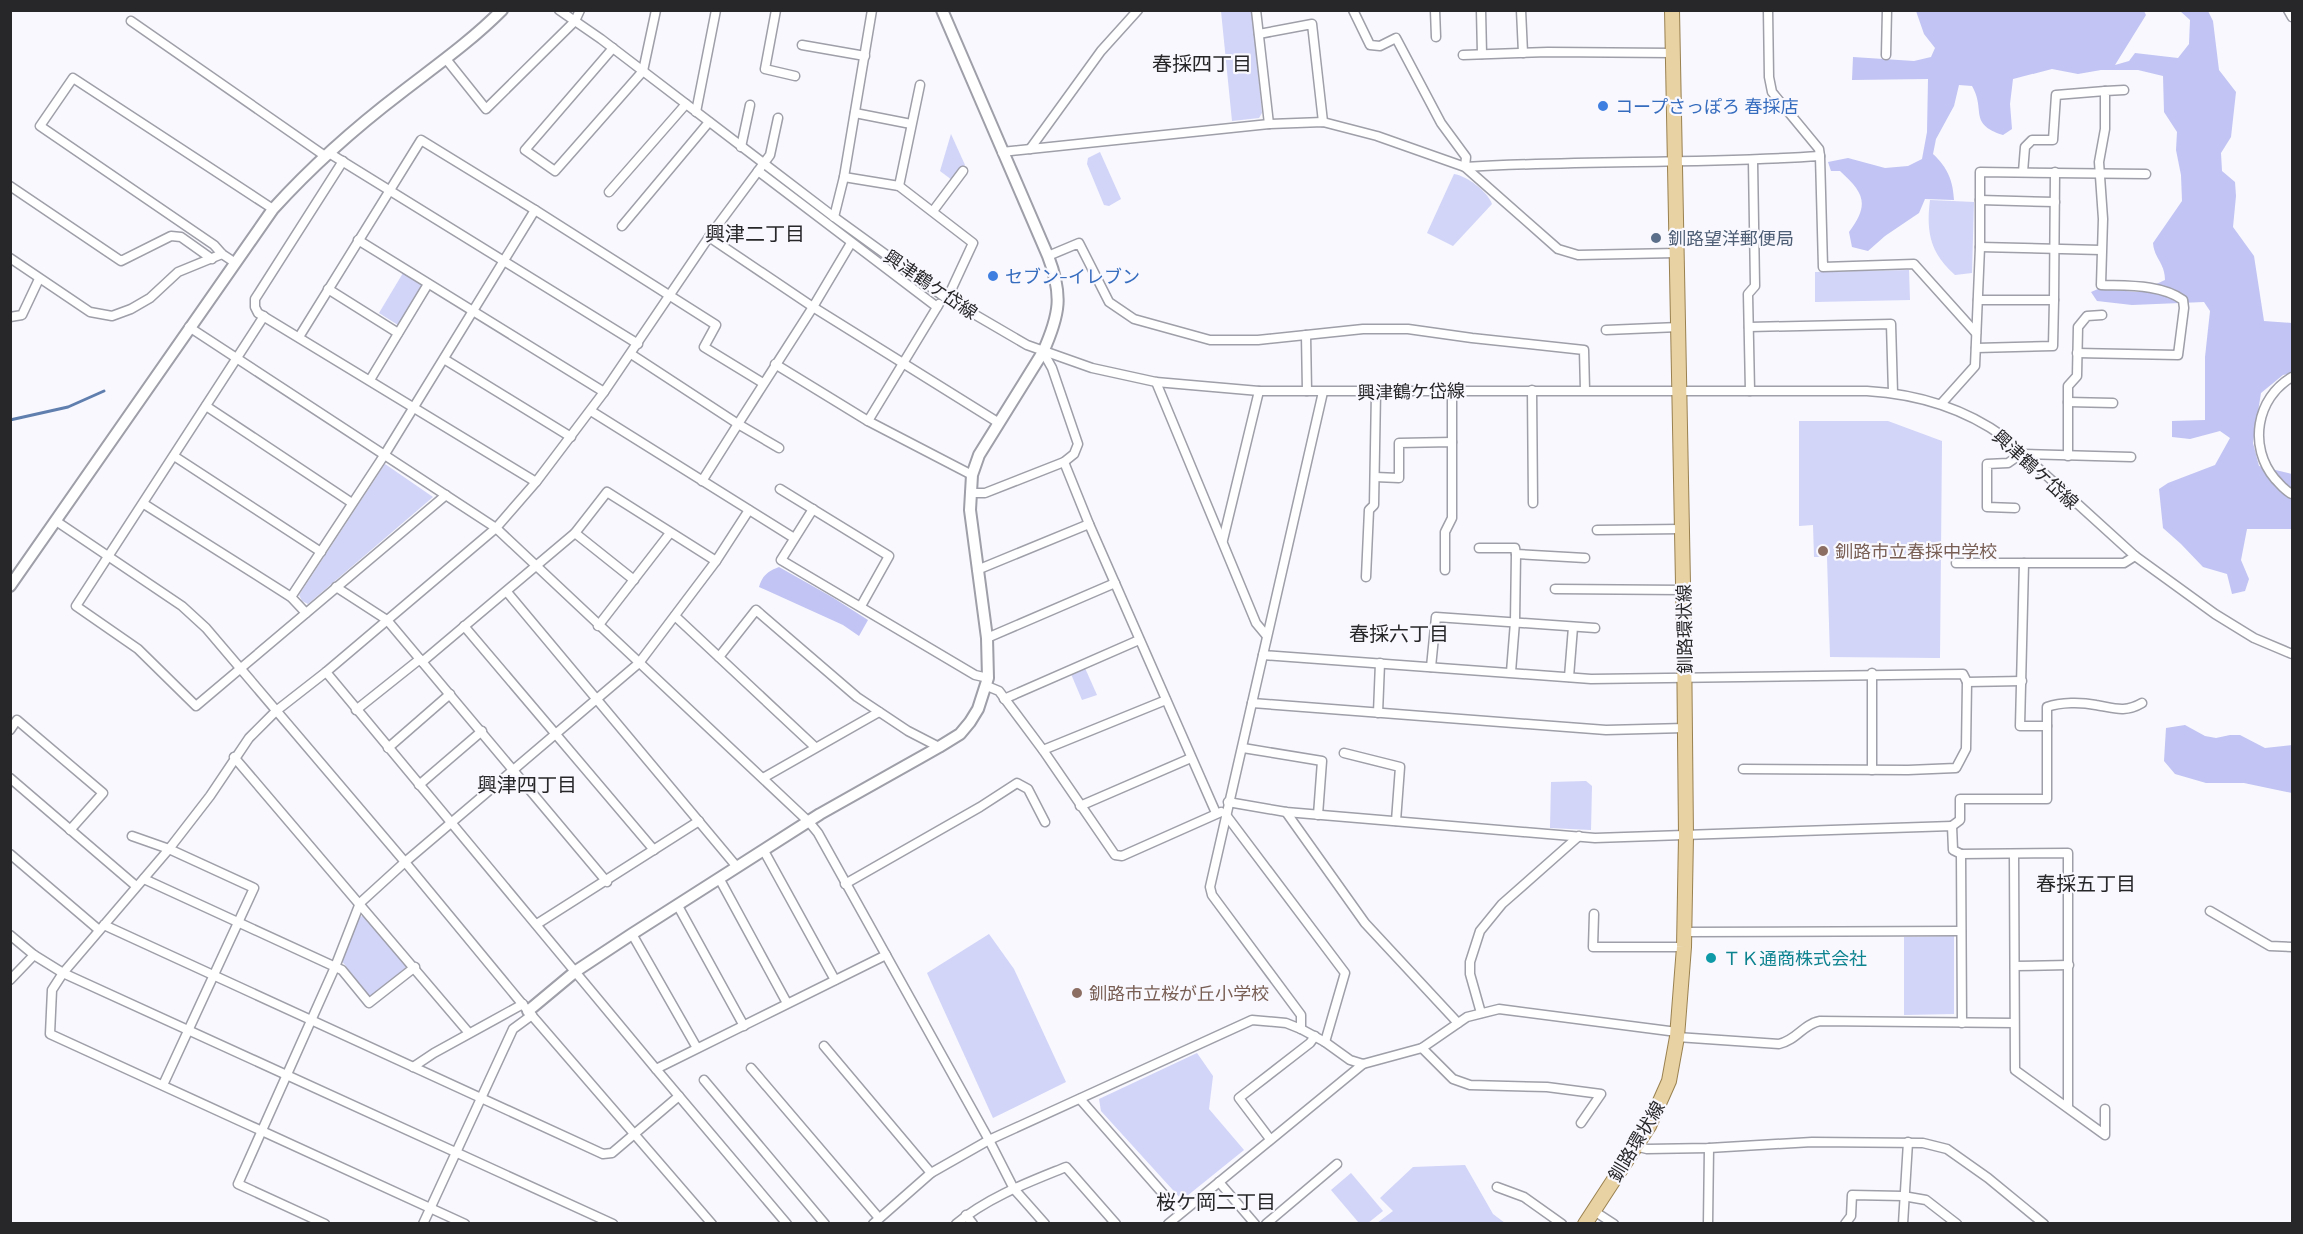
<svg xmlns="http://www.w3.org/2000/svg" width="2303" height="1234" viewBox="0 0 2303 1234" font-family="'Playfair Display','Noto Sans JP',serif">
  <rect width="100%" height="100%" fill="#f8f8fe"/>
  <g fill="#d2d4f8">
    <path d="M 1221,11 L 1252,11 L 1262,113 L 1259,118 L 1232,121 Z"/>
    <path d="M 951,134 L 965,165 L 952,180 L 940,171 Z"/>
    <path d="M 1100,152 L 1121,199 L 1109,206 L 1104,205 L 1087,164 L 1088,158 Z"/>
    <path d="M 1454,174 C 1467,176 1487,191 1492,204 L 1453,246 L 1427,233 Z"/>
    <path d="M 1930,200 L 1974,202 L 1972,273 L 1955,275 C 1930,253 1926,232 1930,200 Z"/>
    <path d="M 1909,270 L 1910,300 L 1815,302 L 1815,272 Z"/>
    <path d="M 403,273 L 422,285 L 398,325 L 379,313 Z"/>
    <path d="M 1799,421 L 1888,421 L 1942,441 L 1940,658 L 1830,657 L 1827,557 L 1814,557 L 1813,525 L 1799,526 Z"/>
    <path d="M 385,464 L 433,497 L 308,604 L 302,601 L 299,595 Z"/>
    <path d="M 1085,668 L 1097,695 L 1082,700 L 1071,674 Z"/>
    <path d="M 1586,781 L 1592,786 L 1591,830 L 1550,828 L 1551,782 Z"/>
    <path d="M 366,915 L 408,966 L 370,997 L 341,960 L 359,917 Z"/>
    <path d="M 989,934 L 1014,969 L 1066,1082 L 993,1118 L 927,973 Z"/>
    <path d="M 1954,936 L 1954,1014 L 1904,1015 L 1904,937 Z"/>
    <path d="M 1197,1053 L 1213,1076 L 1209,1109 L 1244,1150 L 1182,1200 L 1101,1111 L 1099,1099 Z"/>
    <path d="M 1465,1165 L 1493,1214 L 1505,1223 L 1377,1223 L 1393,1211 L 1380,1198 L 1413,1167 Z"/>
    <path d="M 1351,1173 L 1383,1211 L 1368,1223 L 1359,1223 L 1331,1190 Z"/>
  </g>
  <g fill="#c2c4f3">
    <path d="M 1916,11 L 2144,11 L 2146,15 L 2115,65 L 2129,61 L 2135,53 L 2178,58 L 2189,44 L 2190,20 L 2180,11 L 2208,11 L 2213,21 L 2219,70 L 2236,92 L 2231,137 L 2221,153 L 2222,171 L 2235,182 L 2236,196 L 2233,227 L 2254,256 L 2264,321 L 2292,323 L 2292,373 L 2283,375 L 2261,393 L 2253,443 L 2259,466 L 2292,474 L 2292,529 L 2247,529 L 2241,560 L 2249,579 L 2245,591 L 2232,594 L 2227,574 L 2203,567 L 2181,544 L 2163,528 L 2159,489 L 2168,483 L 2215,465 L 2230,438 L 2220,431 L 2190,439 L 2172,437 L 2172,421 L 2205,420 L 2205,357 L 2210,311 L 2204,302 L 2132,305 L 2097,301 L 2091,292 L 2098,289 L 2139,292 L 2165,280 C 2165,263 2154,258 2153,243 L 2182,201 L 2181,175 L 2176,150 L 2177,132 L 2164,112 L 2163,76 L 2138,70 L 2101,70 L 2078,74 L 2052,69 L 2013,79 L 2010,104 L 2012,129 L 2003,135 C 1968,124 1986,110 1972,86 L 1959,85 L 1954,106 L 1936,139 L 1933,154 C 1948,168 1953,181 1954,200 L 1925,199 L 1919,213 L 1885,236 L 1868,251 L 1852,247 L 1849,232 C 1870,204 1864,193 1840,171 L 1831,171 L 1828,162 L 1848,158 L 1885,168 L 1908,166 L 1922,159 L 1927,132 L 1928,79 L 1852,80 L 1853,57 L 1914,61 L 1931,57 L 1935,48 L 1924,34 Z"/>
    <path d="M 779,567 L 832,597 L 868,620 L 859,636 L 843,625 L 759,587 C 762,576 768,571 779,567 Z"/>
    <path d="M 2185,725 L 2205,736 L 2216,738 L 2230,735 L 2240,735 L 2265,748 L 2292,745 L 2292,793 L 2244,783 L 2206,783 L 2175,774 L 2164,761 L 2166,728 Z"/>
  </g>
  <g fill="none" stroke-linecap="round" stroke-linejoin="round">
    <path stroke="#607eae" stroke-width="3" d="M 10,420 L 68,407 L 104,391"/>
    <defs>
      <g id="minor">
        <path d="M 559,10 L 601,39 L 834,217 L 943,296 L 1027,345 L 1092,368 L 1156,382 L 1259,391 L 1867,391 C 1916,394 1964,408 2004,437 L 2135,556 L 2215,614 L 2254,638 L 2292,654"/>
        <path d="M 776,10 L 765,69 L 795,76"/>
        <path d="M 1256,10 L 1269,124"/>
        <path d="M 1353,10 L 1370,45 L 1380,46 L 1396,38 L 1441,123 L 1466,157 L 1465,167 C 1583,160 1701,164 1820,156 L 1823,267 L 1914,264 L 1976,333"/>
        <path d="M 1435,10 L 1436,37"/>
        <path d="M 1481,10 L 1482,54"/>
        <path d="M 1521,10 L 1523,53"/>
        <path d="M 1768,10 L 1769,77 L 1772,92 L 1819,149 L 1820,156"/>
        <path d="M 2288,10 L 2292,17"/>
        <path d="M 131,21 L 325,156"/>
        <path d="M 1259,34 L 1312,24 L 1323,122"/>
        <path d="M 802,45 L 865,56"/>
        <path d="M 613,48 L 525,150 L 555,171 L 643,71 L 656,10"/>
        <path d="M 1463,55 L 1548,52 L 1673,53"/>
        <path d="M 1886,55 L 1887,10"/>
        <path d="M 446,59 L 486,109 L 575,21 L 580,10"/>
        <path d="M 696,112 L 716,10"/>
        <path d="M 855,113 L 911,124"/>
        <path d="M 741,147 L 750,105"/>
        <path d="M 1030,149 L 1101,51 L 1138,10"/>
        <path d="M 1002,152 L 1269,124 L 1323,122 L 1377,136 L 1465,167 L 1558,249 L 1578,255 L 1676,253"/>
        <path d="M 329,153 L 638,344"/>
        <path d="M 343,161 L 255,299 L 255,307 L 258,313 L 536,482"/>
        <path d="M 758,171 L 937,307"/>
        <path d="M 2023,172 L 2025,147 L 2032,140 L 2053,140 L 2056,95 L 2105,91"/>
        <path d="M 844,177 L 899,186 L 973,243 L 947,299"/>
        <path d="M 10,186 L 121,261 L 171,236 L 181,237 L 212,259"/>
        <path d="M 899,186 L 920,85"/>
        <path d="M 609,192 L 686,104"/>
        <path d="M 1980,200 L 2055,202"/>
        <path d="M 933,211 L 963,171"/>
        <path d="M 834,217 L 844,177 L 872,10"/>
        <path d="M 622,226 L 709,122"/>
        <path d="M 709,237 L 813,307 L 999,423"/>
        <path d="M 358,240 L 604,392"/>
        <path d="M 1980,247 L 2101,250"/>
        <path d="M 1048,256 L 1079,243 L 1109,302 L 1134,319 L 1210,340 L 1258,340 L 1363,329 L 1408,329 L 1472,338 L 1584,350 L 1585,390"/>
        <path d="M 10,258 L 90,312 L 112,316 L 131,309 L 150,298 L 178,272 L 222,254"/>
        <path d="M 234,262 L 222,254 L 214,245 L 40,126 L 73,78 L 273,209"/>
        <path d="M 328,289 L 398,333"/>
        <path d="M 1978,300 L 2054,300 L 2055,172"/>
        <path d="M 264,316 L 76,606 L 138,649 L 196,706 L 446,495"/>
        <path d="M 10,317 L 22,315 L 39,279"/>
        <path d="M 189,327 L 496,528 L 809,822 L 818,833 L 989,1140 L 1014,1189 L 1045,1224"/>
        <path d="M 1749,327 L 1891,324 L 1893,393"/>
        <path d="M 1606,330 L 1679,327"/>
        <path d="M 1306,335 L 1307,391"/>
        <path d="M 299,337 L 421,140 L 535,210 L 716,325 L 704,347 L 763,383"/>
        <path d="M 1976,348 L 2053,346 L 2054,300"/>
        <path d="M 2077,353 L 2178,355 L 2184,308 L 2183,300 C 2161,284 2127,286 2101,285 L 2103,219 L 2099,162 L 2105,129 L 2105,91 L 2124,90"/>
        <path d="M 631,354 L 738,424 L 813,307 L 851,243"/>
        <path d="M 444,359 L 571,437"/>
        <path d="M 775,364 L 868,421 L 972,475"/>
        <path d="M 2292,377 C 2256,398 2248,447 2275,479 C 2281,485 2285,491 2292,494"/>
        <path d="M 370,380 L 428,284"/>
        <path d="M 1156,382 L 1256,623 L 1266,635"/>
        <path d="M 1532,390 L 1533,503"/>
        <path d="M 1452,391 L 1452,442"/>
        <path d="M 1750,391 L 1748,294 L 1755,286 L 1753,161"/>
        <path d="M 2068,402 L 2113,403"/>
        <path d="M 1941,404 L 1975,366 L 1980,247 L 1980,172 L 2146,174"/>
        <path d="M 206,406 L 352,503"/>
        <path d="M 591,411 L 794,538"/>
        <path d="M 868,421 L 939,304"/>
        <path d="M 174,456 L 321,552"/>
        <path d="M 2068,456 L 2068,386 L 2077,376 L 2078,327 L 2087,316 L 2102,315"/>
        <path d="M 1064,462 L 1089,524 L 1216,813"/>
        <path d="M 1375,477 L 1399,478 L 1399,443 L 1452,442 L 1452,518 L 1445,532 L 1445,570"/>
        <path d="M 702,481 L 738,424 L 779,448"/>
        <path d="M 780,489 L 889,556 L 861,606"/>
        <path d="M 970,493 L 985,493 L 1064,462 L 1074,454 L 1078,444 L 1052,368 L 1043,352"/>
        <path d="M 144,504 L 291,597 L 306,613"/>
        <path d="M 2015,508 L 1987,507 L 1987,464 L 2008,463 L 2021,454 L 2131,457"/>
        <path d="M 813,509 L 781,560 L 975,675 L 988,678"/>
        <path d="M 56,521 L 182,606 L 206,628 L 405,862 L 528,1011 L 712,1224"/>
        <path d="M 1597,530 L 1682,529"/>
        <path d="M 575,533 L 634,580"/>
        <path d="M 1223,540 L 1259,391"/>
        <path d="M 1479,548 L 1515,548 L 1516,554 L 1585,558"/>
        <path d="M 1956,563 L 2124,563 L 2135,556"/>
        <path d="M 2024,563 L 2020,726 L 2047,726"/>
        <path d="M 977,570 L 1089,524"/>
        <path d="M 1366,577 L 1369,510 L 1374,505 L 1376,392"/>
        <path d="M 336,587 L 387,620 L 607,882"/>
        <path d="M 1555,589 L 1683,590"/>
        <path d="M 507,592 L 737,867"/>
        <path d="M 291,597 L 385,454 L 535,210"/>
        <path d="M 675,616 L 815,747"/>
        <path d="M 464,626 L 654,850"/>
        <path d="M 598,626 L 670,533"/>
        <path d="M 987,638 L 1115,583"/>
        <path d="M 1263,655 L 1591,679 L 1963,674 L 1967,682 L 2022,681"/>
        <path d="M 719,657 L 756,610 L 857,697 L 908,731 L 939,747"/>
        <path d="M 422,662 L 575,533 L 607,492 L 716,561"/>
        <path d="M 1431,667 L 1436,617 L 1595,628"/>
        <path d="M 326,672 L 656,1069 L 787,1224"/>
        <path d="M 1511,672 L 1515,622 L 1516,554"/>
        <path d="M 1872,673 L 1872,770"/>
        <path d="M 1569,677 L 1573,627"/>
        <path d="M 987,686 L 999,691 L 1043,750 L 1115,855 L 1122,856 L 1221,812"/>
        <path d="M 1004,699 L 1139,640"/>
        <path d="M 1252,703 L 1606,730 L 1685,728"/>
        <path d="M 356,710 L 420,659"/>
        <path d="M 1378,713 L 1380,663"/>
        <path d="M 10,730 L 17,720 L 103,793 L 70,830"/>
        <path d="M 388,748 L 450,694"/>
        <path d="M 1243,748 L 1322,761 L 1318,815"/>
        <path d="M 1043,750 L 1166,700"/>
        <path d="M 1344,753 L 1400,767 L 1396,821"/>
        <path d="M 234,757 L 469,1033"/>
        <path d="M 1743,769 L 1908,770 L 1956,768 L 1966,749 L 1967,682"/>
        <path d="M 10,778 L 136,886"/>
        <path d="M 763,778 L 879,712"/>
        <path d="M 419,785 L 482,731"/>
        <path d="M 1228,802 L 1286,812 L 1595,838 L 1952,826 L 1953,850 L 1961,854 L 1962,1023"/>
        <path d="M 1080,806 L 1191,758"/>
        <path d="M 1286,812 L 1365,923 L 1458,1023"/>
        <path d="M 1226,815 L 1345,973 L 1325,1042"/>
        <path d="M 1952,826 L 1960,820 L 1960,799 L 2047,799 L 2047,707 C 2061,702 2081,702 2096,705 C 2114,708 2125,713 2142,703"/>
        <path d="M 132,836 L 169,849 L 254,888 L 163,1085"/>
        <path d="M 764,851 L 835,980"/>
        <path d="M 10,854 L 99,930"/>
        <path d="M 1961,854 L 2068,853 L 2068,1106"/>
        <path d="M 2014,854 L 2015,1070 L 2105,1135 L 2105,1109"/>
        <path d="M 719,878 L 787,1003"/>
        <path d="M 144,879 L 342,970 L 369,1003 L 415,967"/>
        <path d="M 845,884 L 980,807 L 1017,783 L 1028,789 L 1045,822"/>
        <path d="M 678,906 L 744,1026"/>
        <path d="M 2210,911 L 2270,946 L 2292,947"/>
        <path d="M 1594,914 L 1593,947 L 1684,947"/>
        <path d="M 537,924 L 699,821"/>
        <path d="M 104,925 L 603,1154 L 612,1153 L 679,1096"/>
        <path d="M 1685,932 L 1961,931"/>
        <path d="M 632,934 L 697,1048"/>
        <path d="M 10,935 L 34,955 L 63,973 L 613,1224"/>
        <path d="M 2015,966 L 2069,965"/>
        <path d="M 10,980 L 34,955"/>
        <path d="M 1481,1013 L 1470,974 L 1470,962 L 1480,931 L 1502,904 L 1579,836"/>
        <path d="M 1301,1029 L 1301,1015 L 1212,895 L 1210,887 L 1323,392"/>
        <path d="M 1677,1037 L 1779,1044 C 1797,1040 1803,1024 1820,1021 L 2014,1023"/>
        <path d="M 824,1046 L 931,1173"/>
        <path d="M 1422,1048 L 1453,1079 L 1470,1085 L 1547,1087 L 1601,1094 L 1581,1123"/>
        <path d="M 413,1067 L 434,1053 L 523,1004"/>
        <path d="M 751,1068 L 879,1218"/>
        <path d="M 656,1069 L 886,955"/>
        <path d="M 704,1080 L 825,1224"/>
        <path d="M 1080,1099 L 1180,1213"/>
        <path d="M 1270,1139 L 1239,1098 L 1310,1043 L 1315,1036"/>
        <path d="M 1635,1146 L 1647,1149 L 1709,1148 L 1812,1142 L 1923,1143 L 1947,1149 L 1988,1178 L 2044,1224"/>
        <path d="M 1219,1182 L 1255,1224"/>
        <path d="M 1497,1187 L 1524,1197 L 1562,1224"/>
        <path d="M 1594,1211 L 1614,1224"/>
        <path d="M 966,1215 L 973,1224"/>
        <path d="M 325,1224 L 238,1184 L 335,967 L 360,903 L 405,862 L 639,663 L 716,561 L 749,510"/>
        <path d="M 423,1224 L 513,1029 L 532,1015"/>
        <path d="M 465,1224 L 50,1034 L 52,990 L 63,973 L 169,849 L 210,796 L 249,738 L 276,711 L 326,672 L 496,528 L 536,482 L 604,392 L 709,237 L 770,155 L 778,118"/>
        <path d="M 873,1224 L 931,1173 L 989,1140 L 1252,1020 L 1286,1023 L 1301,1029 L 1325,1042 L 1350,1060 L 1363,1064 L 1422,1048 L 1467,1017 L 1499,1009 L 1677,1032"/>
        <path d="M 956,1224 C 988,1197 1029,1182 1066,1167 L 1116,1224"/>
        <path d="M 1168,1224 L 1363,1064"/>
        <path d="M 1266,1224 L 1337,1164"/>
        <path d="M 1708,1224 L 1709,1148"/>
        <path d="M 1845,1224 L 1851,1216 L 1852,1195 L 1903,1196 L 1926,1200 L 1957,1224"/>
        <path d="M 1903,1224 L 1908,1142"/>
      </g>
      <g id="tertiary">
        <path d="M 10,586 L 273,209 C 312,166 356,127 402,92 C 437,65 471,41 502,10"/>
        <path d="M 528,1011 L 576,971 L 632,934 L 820,814 L 939,747 L 960,734 L 970,722 L 978,709 L 988,678 L 987,638 L 970,510 L 972,475 L 979,455 L 1043,352 C 1060,314 1063,295 1048,256 L 942,10"/>
      </g>
      <path id="primary" d="M 1585,1224 L 1649,1126 L 1669,1081 L 1677,1037 L 1684,947 L 1686,836 L 1684,636 L 1672,10"/>
    </defs>
    <use href="#minor" stroke="#9e9fa8" stroke-width="11"/>
    <use href="#tertiary" stroke="#9e9fa8" stroke-width="14"/>
    <use href="#primary" stroke="#9a8150" stroke-width="16"/>
    <use href="#minor" stroke="#fff" stroke-width="8"/>
    <use href="#tertiary" stroke="#fff" stroke-width="10"/>
    <use href="#primary" stroke="#e8d1a3" stroke-width="14"/>
  </g>
  <g fill="#3f7fe0" stroke="#f8f8fe" stroke-width="2">
    <circle cx="1603" cy="106" r="6"/>
    <circle cx="993" cy="276" r="6"/>
  </g>
  <circle fill="#5c6f8a" stroke="#f8f8fe" stroke-width="2" cx="1656" cy="238" r="6"/>
  <g fill="#8d6e63" stroke="#f8f8fe" stroke-width="2">
    <circle cx="1823" cy="551" r="6"/>
    <circle cx="1077" cy="993" r="6"/>
  </g>
  <circle fill="#0f9aa8" stroke="#f8f8fe" stroke-width="2" cx="1711" cy="958" r="6"/>
  <g text-anchor="middle" dominant-baseline="central" stroke-width="4.5" stroke-linejoin="round" paint-order="stroke">
    <g font-size="18" fill="#366cbe" stroke="#f8f8fe" text-anchor="start">
      <text x="1615" y="106">コープさっぽろ 春採店</text>
      <text x="1005" y="276">セブン-イレブン</text>
    </g>
    <g font-size="18" fill="#4e5e75" stroke="#f8f8fe" text-anchor="start">
      <text x="1668" y="238">釧路望洋郵便局</text>
    </g>
    <g font-size="18" fill="#27272a" stroke="#f8f8fe">
      <text transform="translate(931 284) rotate(34)">興津鶴ケ岱線</text>
      <text transform="translate(1411 391) rotate(-1)">興津鶴ケ岱線</text>
      <text transform="translate(2036 469) rotate(42)">興津鶴ケ岱線</text>
      <text transform="translate(1684 629) rotate(-91)">釧路環状線</text>
      <text transform="translate(1636 1141) rotate(-59)">釧路環状線</text>
    </g>
    <g font-size="18" fill="#785e54" stroke="#f8f8fe" text-anchor="start">
      <text x="1835" y="551">釧路市立春採中学校</text>
      <text x="1089" y="993">釧路市立桜が丘小学校</text>
    </g>
    <g font-size="18" fill="#0d838f" stroke="#f8f8fe" text-anchor="start">
      <text x="1723" y="958">ＴＫ通商株式会社</text>
    </g>
    <g font-size="20" fill="#27272a" stroke="#f8f8fe">
      <text x="1202" y="62">春採四丁目</text>
      <text x="755" y="232">興津二丁目</text>
      <text x="1399" y="632">春採六丁目</text>
      <text x="527" y="783">興津四丁目</text>
      <text x="2086" y="882">春採五丁目</text>
      <text x="1216" y="1200">桜ケ岡二丁目</text>
    </g>
  </g>
  <rect width="2303" height="1234" fill="none" stroke="#27272a" stroke-width="24"/>
</svg>
